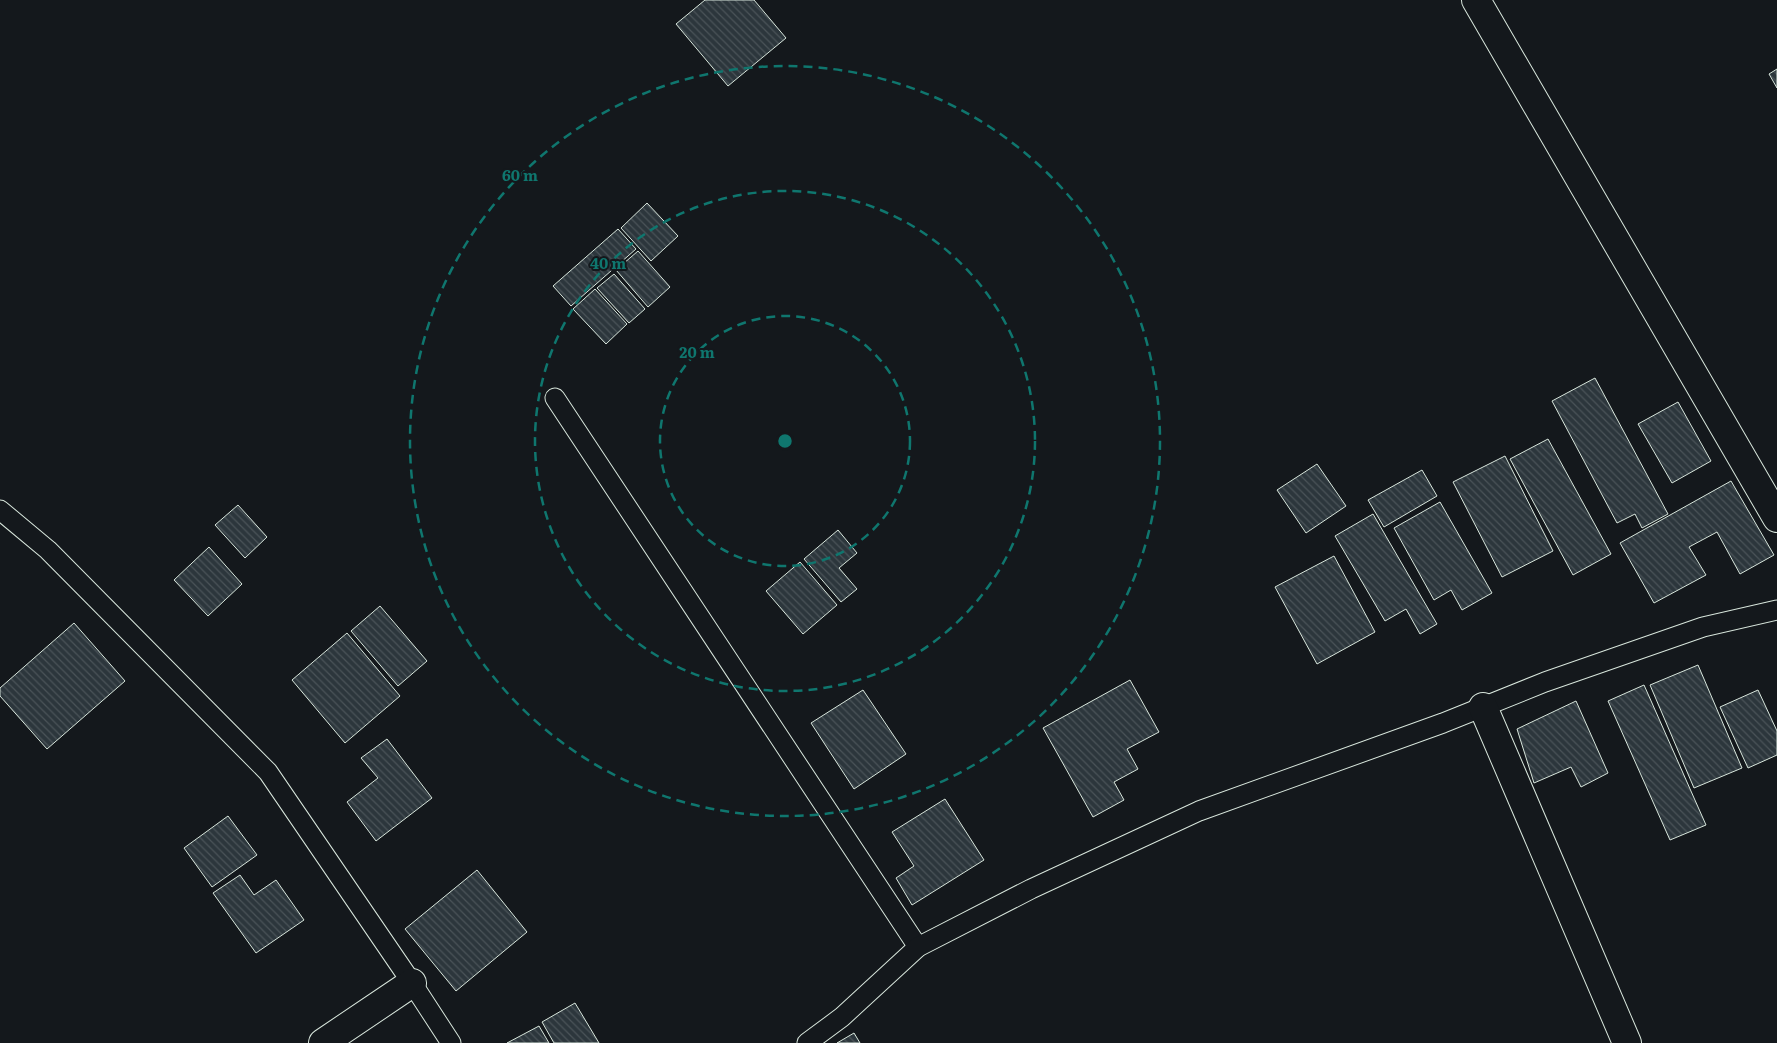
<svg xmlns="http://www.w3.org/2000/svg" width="1777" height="1043" viewBox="0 0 1777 1043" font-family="Literata,serif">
  <defs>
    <pattern id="building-back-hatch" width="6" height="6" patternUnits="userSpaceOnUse" patternTransform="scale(1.25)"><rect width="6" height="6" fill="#2c363c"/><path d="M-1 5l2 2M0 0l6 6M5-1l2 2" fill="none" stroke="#4a5358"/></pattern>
  </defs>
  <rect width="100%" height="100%" fill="#14181c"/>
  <g fill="url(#building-back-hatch)" stroke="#d8e6dc">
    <path d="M 705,0 L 754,0 L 786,38 L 728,86 L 676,24 Z"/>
    <path d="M 1777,69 L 1777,88 L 1769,74 Z"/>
    <path d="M 647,203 L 678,236 L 651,261 L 621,228 Z"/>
    <path d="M 618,229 L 636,249 L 571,306 L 553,286 Z"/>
    <path d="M 638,251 L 670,287 L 648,307 L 616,270 Z"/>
    <path d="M 614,274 L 645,309 L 629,323 L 597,288 Z"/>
    <path d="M 595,289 L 627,324 L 606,344 L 573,309 Z"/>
    <path d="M 1595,378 L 1668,514 L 1642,528 L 1635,514 L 1617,523 L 1552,401 Z"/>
    <path d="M 1678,402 L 1711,461 L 1672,483 L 1638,424 Z"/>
    <path d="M 1548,439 L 1611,554 L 1573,575 L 1510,459 Z"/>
    <path d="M 1505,456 L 1553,551 L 1502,577 L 1453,482 Z"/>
    <path d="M 1317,464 L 1346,506 L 1306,533 L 1277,490 Z"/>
    <path d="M 1422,470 L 1437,496 L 1384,527 L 1368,500 Z"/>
    <path d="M 1731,481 L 1774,555 L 1740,574 L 1717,532 L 1689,547 L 1706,575 L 1654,603 L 1620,543 Z"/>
    <path d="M 1440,502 L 1492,593 L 1462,610 L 1451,590 L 1434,600 L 1394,528 Z"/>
    <path d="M 238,505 L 267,537 L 245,558 L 215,525 Z"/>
    <path d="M 1373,514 L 1437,624 L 1420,634 L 1406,609 L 1385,621 L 1335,536 Z"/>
    <path d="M 838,530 L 857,553 L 839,568 L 857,589 L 841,602 L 804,559 Z"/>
    <path d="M 209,547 L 242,584 L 208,616 L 174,580 Z"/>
    <path d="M 1334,556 L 1375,632 L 1317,664 L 1275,587 Z"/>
    <path d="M 800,562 L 837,605 L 803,634 L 766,591 Z"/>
    <path d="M 380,606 L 427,661 L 398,686 L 351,631 Z"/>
    <path d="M 74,623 L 125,681 L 47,749 L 0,696 L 0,688 Z"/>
    <path d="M 347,633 L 400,696 L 345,743 L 292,680 Z"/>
    <path d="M 1698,665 L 1742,768 L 1694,788 L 1650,685 Z"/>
    <path d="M 1130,680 L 1159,732 L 1127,749 L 1138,769 L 1114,782 L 1124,800 L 1093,817 L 1043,728 Z"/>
    <path d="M 1644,685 L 1706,825 L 1670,840 L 1608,701 Z"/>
    <path d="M 863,690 L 906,754 L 854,789 L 811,723 Z"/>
    <path d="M 1758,690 L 1777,731 L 1777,755 L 1748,768 L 1720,707 Z"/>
    <path d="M 1576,701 L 1608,773 L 1581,787 L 1571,767 L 1534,783 L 1517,729 Z"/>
    <path d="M 387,739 L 432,798 L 376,841 L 347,802 L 378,778 L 361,758 Z"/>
    <path d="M 945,799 L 984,860 L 912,905 L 896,878 L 914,866 L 892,832 Z"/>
    <path d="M 228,816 L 257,855 L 212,887 L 184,848 Z"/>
    <path d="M 477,870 L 527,932 L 456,991 L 405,929 Z"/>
    <path d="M 240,875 L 254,895 L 276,880 L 304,920 L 256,953 L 213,893 Z"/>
    <path d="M 575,1003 L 599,1043 L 554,1043 L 542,1022 Z"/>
    <path d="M 539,1026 L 549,1043 L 507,1043 Z"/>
    <path d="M 854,1033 L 860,1043 L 837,1043 Z"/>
  </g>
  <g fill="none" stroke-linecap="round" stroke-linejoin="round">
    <defs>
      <g id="lane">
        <path d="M 555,398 L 918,947"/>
        <path d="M 0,510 L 48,550 L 268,772 L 412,983 L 451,1043"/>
        <path d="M 807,1043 L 842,1017 L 918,947 L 1031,889 L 1199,811 L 1443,723 L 1545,682 L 1703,627 L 1777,610"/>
      </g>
      <g id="street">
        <path d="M 1476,0 L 1777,518"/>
        <path d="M 1483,707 L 1627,1043"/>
        <path d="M 323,1043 L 412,983"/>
      </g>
    </defs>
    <use href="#lane" stroke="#d8e6dc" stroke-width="21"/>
    <use href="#street" stroke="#d8e6dc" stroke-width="30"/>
    <use href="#lane" stroke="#14181c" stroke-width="19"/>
    <use href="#street" stroke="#14181c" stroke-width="28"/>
  </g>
  <g fill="none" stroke="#0f766e" stroke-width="2.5" stroke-dasharray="9 6">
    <circle cx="785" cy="441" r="125"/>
    <circle cx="785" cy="441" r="250"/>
    <circle cx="785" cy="441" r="375"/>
  </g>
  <circle cx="785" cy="441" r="8" fill="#0f766e" stroke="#14181c" stroke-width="2.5"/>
  <g font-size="15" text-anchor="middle" font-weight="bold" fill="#0f766e" stroke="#14181c" stroke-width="4" stroke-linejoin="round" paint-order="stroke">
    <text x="520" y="181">60 m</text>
    <text x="608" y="269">40 m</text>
    <text x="697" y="358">20 m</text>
  </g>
</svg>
